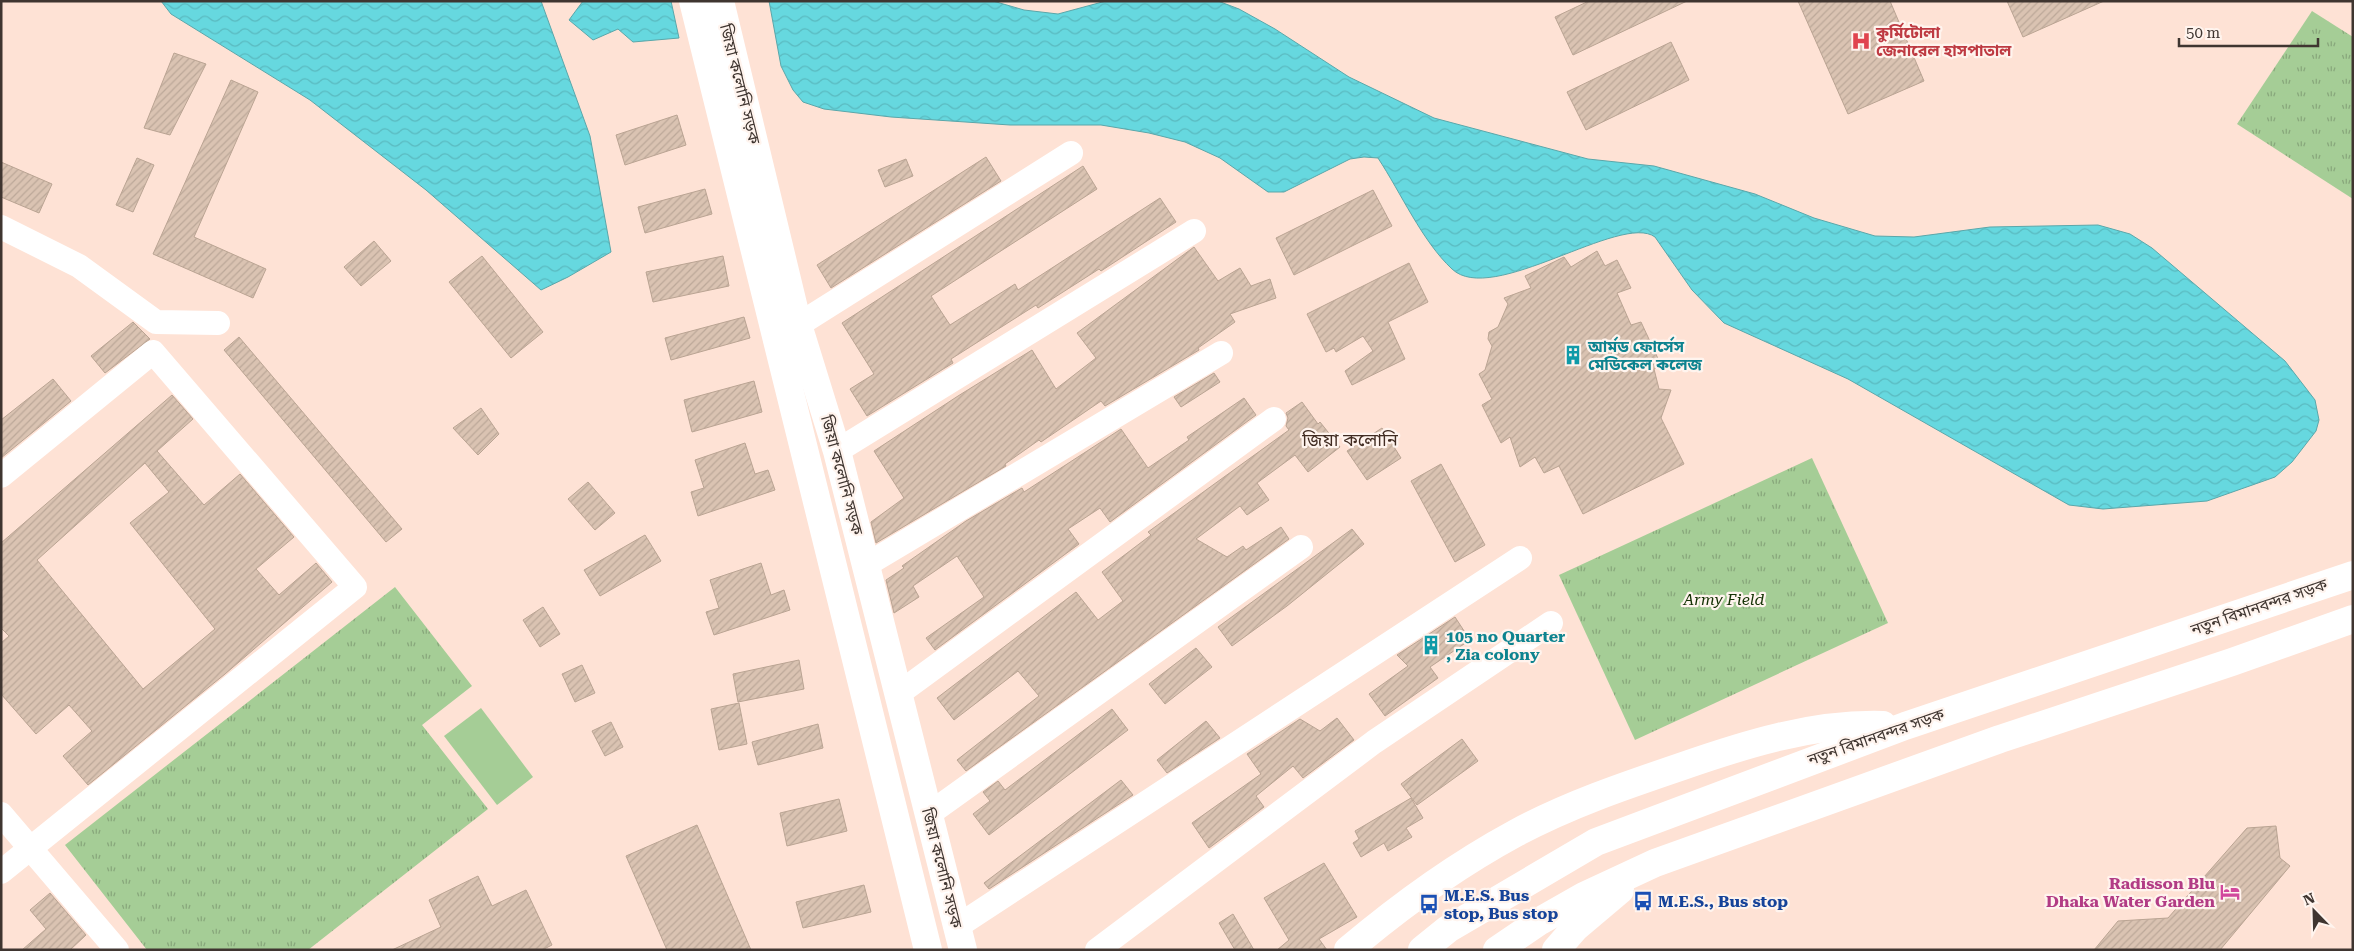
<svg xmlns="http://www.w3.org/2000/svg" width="2354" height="951" viewBox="0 0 2354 951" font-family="'Roboto Serif','Noto Sans Bengali',serif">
  <defs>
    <pattern id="park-tufts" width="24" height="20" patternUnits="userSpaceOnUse" patternTransform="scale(1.25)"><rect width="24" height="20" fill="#a5cd96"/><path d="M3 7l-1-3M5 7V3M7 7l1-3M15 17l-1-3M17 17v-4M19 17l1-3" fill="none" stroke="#88a77b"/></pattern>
    <pattern id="water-waves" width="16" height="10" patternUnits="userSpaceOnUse" patternTransform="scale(1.25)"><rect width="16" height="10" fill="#66d8df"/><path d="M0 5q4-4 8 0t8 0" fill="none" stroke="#5abac0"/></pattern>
    <pattern id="building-hatch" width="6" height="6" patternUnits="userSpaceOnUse" patternTransform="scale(1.25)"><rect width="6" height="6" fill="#dac3b2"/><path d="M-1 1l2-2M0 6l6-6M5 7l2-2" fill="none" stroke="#bca899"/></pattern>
  </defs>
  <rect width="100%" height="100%" fill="#fee2d5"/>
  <g fill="url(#park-tufts)">
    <path d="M 2312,11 L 2353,37 L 2353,199 L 2237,124 Z"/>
    <path d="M 1812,458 L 1888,623 L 1635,740 L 1559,575 Z"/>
    <path d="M 395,587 L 472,686 L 422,725 L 488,809 L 308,950 L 147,950 L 65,845 Z"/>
  </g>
  <path fill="#a5cd96" d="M 481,708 L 533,777 L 497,805 L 444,736 Z"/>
  <g fill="url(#water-waves)" stroke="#5aa7aa">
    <path d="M 161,1 L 541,1 L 590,136 L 611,252 L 568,277 L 541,290 L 426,190 L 310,100 L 171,14 Z"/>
    <path d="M 583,1 L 671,1 L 679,38 L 633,42 L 618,29 L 593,40 L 569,20 Z"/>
    <path d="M 769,1 L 993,1 L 1024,10 L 1058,14 L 1106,1 L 1218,1 L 1239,9 L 1275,29 L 1349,77 L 1434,118 L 1588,159 L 1654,166 L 1755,194 L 1814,218 L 1875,236 L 1914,237 L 1990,227 L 2098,225 L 2130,234 L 2152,248 L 2285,361 L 2315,400 L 2319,420 L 2316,431 L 2292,462 L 2275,477 L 2207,501 L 2103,509 L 2069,505 L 1848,379 L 1724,323 L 1692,290 L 1655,237 C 1621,212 1492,307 1452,269 C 1422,241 1401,193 1378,158 L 1364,157 L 1350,159 L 1284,192 L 1268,192 L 1220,158 L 1185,142 L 1149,133 L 1101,125 L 1010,125 L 891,117 L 824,109 L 803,102 L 793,90 L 781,66 Z"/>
  </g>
  <g fill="url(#building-hatch)" stroke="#baa493" fill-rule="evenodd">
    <path d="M 1589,1 L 1687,1 L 1573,55 L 1555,17 Z"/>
    <path d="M 1798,1 L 1890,1 L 1924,81 L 1848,114 Z"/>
    <path d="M 2007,1 L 2104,1 L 2023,37 Z"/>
    <path d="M 1671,42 L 1689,80 L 1586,130 L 1567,92 Z"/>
    <path d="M 174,53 L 206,64 L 170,135 L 144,128 Z"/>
    <path d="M 231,80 L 258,92 L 194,237 L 266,269 L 253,298 L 153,254 Z"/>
    <path d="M 677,115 L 686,145 L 625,165 L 616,135 Z"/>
    <path d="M 986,157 L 1001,181 L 831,288 L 817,265 Z"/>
    <path d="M 137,158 L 154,165 L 133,212 L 116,205 Z"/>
    <path d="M 906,159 L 913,176 L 885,187 L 878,170 Z"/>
    <path d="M 1,162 L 52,184 L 39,213 L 1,197 Z"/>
    <path d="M 1083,166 L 1097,189 L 931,296 L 950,325 L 1015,284 L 1018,290 L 1160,198 L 1176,222 L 1101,271 L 1099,269 L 1038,308 L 1036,305 L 951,359 L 953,363 L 867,416 L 850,389 L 874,374 L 842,323 Z"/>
    <path d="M 705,189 L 712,214 L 645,233 L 638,207 Z"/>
    <path d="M 1373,190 L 1392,226 L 1294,275 L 1276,238 Z"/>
    <path d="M 374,241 L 391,261 L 361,286 L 344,267 Z"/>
    <path d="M 1194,247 L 1218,281 L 1240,268 L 1251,286 L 1270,279 L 1276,298 L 1230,314 L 1235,322 L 1198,348 L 1199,350 L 1105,406 L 1101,401 L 1041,442 L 1039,440 L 1005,464 L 1006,466 L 876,543 L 871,522 L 904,498 L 874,451 L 958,396 L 1032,350 L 1056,389 L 1096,358 L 1077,333 Z"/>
    <path d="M 1597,251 L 1605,266 L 1617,260 L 1631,288 L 1617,293 L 1631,325 L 1641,322 L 1661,365 L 1654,369 L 1659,389 L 1671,390 L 1661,418 L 1684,464 L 1583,514 L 1559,466 L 1544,473 L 1535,457 L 1520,467 L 1510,437 L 1501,443 L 1482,405 L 1492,399 L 1479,374 L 1485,370 L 1492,346 L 1488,339 L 1489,332 L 1498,327 L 1508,304 L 1504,298 L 1531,288 L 1525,276 L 1564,257 L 1571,267 Z"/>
    <path d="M 482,256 L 543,332 L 511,358 L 449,282 Z"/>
    <path d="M 723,256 L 729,286 L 653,302 L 646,272 Z"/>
    <path d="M 1409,263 L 1428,302 L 1388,322 L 1405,359 L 1352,385 L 1345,371 L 1373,351 L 1363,336 L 1336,352 L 1334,348 L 1326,352 L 1307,314 Z"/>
    <path d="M 744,317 L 750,338 L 671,360 L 665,338 Z"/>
    <path d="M 133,322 L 150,339 L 105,373 L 91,356 Z"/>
    <path d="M 239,337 L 402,529 L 386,542 L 224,350 Z"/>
    <path d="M 1214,373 L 1220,382 L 1181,407 L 1174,397 Z"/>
    <path d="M 53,379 L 71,401 L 1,458 L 1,420 Z"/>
    <path d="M 754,381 L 762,412 L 692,432 L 684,400 Z"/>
    <path d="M 172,395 L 193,419 L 157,451 L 204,505 L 240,474 L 294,537 L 256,569 L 279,595 L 316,563 L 332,582 L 225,674 L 88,785 L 63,756 L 92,731 L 69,705 L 36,734 L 1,694 L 1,643 L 9,636 L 1,628 L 1,543 ZM 145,463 L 169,492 L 130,523 L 215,629 L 143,689 L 37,560 Z"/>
    <path d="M 1244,398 L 1256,415 L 1110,522 L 1100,508 L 1068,529 L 1079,544 L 935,650 L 926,638 L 984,597 L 957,556 L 913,586 L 919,597 L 894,613 L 886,580 L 904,568 L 902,566 L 966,521 L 1022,488 L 1024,492 L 1121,429 L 1148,468 L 1189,440 L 1187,437 Z"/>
    <path d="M 1302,402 L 1318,424 L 1320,422 L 1340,447 L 1308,472 L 1295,455 L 1257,483 L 1269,500 L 1247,515 L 1240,506 L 1196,539 L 1227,557 L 1243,546 L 1246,550 L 1281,527 L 1289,539 L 966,771 L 957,760 L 1039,696 L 1018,671 L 954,720 L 937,698 L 1076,592 L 1098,620 L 1123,601 L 1102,572 L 1151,535 L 1148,532 L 1289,430 L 1286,426 L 1288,418 L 1286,413 Z"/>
    <path d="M 481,408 L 499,434 L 478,455 L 453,428 Z"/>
    <path d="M 1382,428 L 1401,458 L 1367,480 L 1347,451 Z"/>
    <path d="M 745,443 L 755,474 L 768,470 L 775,490 L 698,516 L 691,492 L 704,488 L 695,460 Z"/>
    <path d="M 1441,464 L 1485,545 L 1455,562 L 1411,481 Z"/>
    <path d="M 588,482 L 615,513 L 595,530 L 568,499 Z"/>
    <path d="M 1352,529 L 1364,544 L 1287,606 L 1232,646 L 1218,627 Z"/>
    <path d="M 645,535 L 661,561 L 600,596 L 584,570 Z"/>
    <path d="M 761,563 L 771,595 L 784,590 L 790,610 L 714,635 L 706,612 L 719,608 L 710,580 Z"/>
    <path d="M 543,607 L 560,634 L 540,647 L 523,620 Z"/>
    <path d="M 1455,617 L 1470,640 L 1430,667 L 1438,678 L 1385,716 L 1369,694 L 1408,666 L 1397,655 Z"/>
    <path d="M 1196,648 L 1212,667 L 1165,704 L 1149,684 Z"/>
    <path d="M 799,660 L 804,689 L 738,702 L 733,674 Z"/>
    <path d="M 582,665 L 595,693 L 575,702 L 562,674 Z"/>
    <path d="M 739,703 L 747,744 L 719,750 L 711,709 Z"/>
    <path d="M 1112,709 L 1128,730 L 989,835 L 973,814 L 990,801 L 983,792 L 998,781 L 1005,790 Z"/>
    <path d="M 1337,718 L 1354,740 L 1303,778 L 1293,766 L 1256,796 L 1264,807 L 1209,848 L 1192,823 L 1261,774 L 1247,754 L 1300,719 L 1320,731 Z"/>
    <path d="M 1206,721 L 1220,738 L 1167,773 L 1157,760 Z"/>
    <path d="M 611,722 L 623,747 L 605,756 L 592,731 Z"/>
    <path d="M 818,724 L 823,748 L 758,765 L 752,742 Z"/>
    <path d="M 1462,739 L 1478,761 L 1417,805 L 1401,784 Z"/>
    <path d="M 1121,780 L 1133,795 L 989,889 L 984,883 Z"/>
    <path d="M 1411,798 L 1423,818 L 1406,828 L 1412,837 L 1388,851 L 1384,843 L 1361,857 L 1353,843 L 1359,839 L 1355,831 Z"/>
    <path d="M 839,799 L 847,831 L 787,846 L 780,813 Z"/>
    <path d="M 697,825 L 751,950 L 667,950 L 626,856 Z"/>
    <path d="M 2276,826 L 2280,858 L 2290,866 L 2220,950 L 2094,950 L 2118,921 L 2168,918 L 2247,828 Z"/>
    <path d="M 1324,863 L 1357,917 L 1319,939 L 1327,950 L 1277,950 L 1289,940 L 1264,898 Z"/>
    <path d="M 478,876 L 492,906 L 526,890 L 552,945 L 542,950 L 392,950 L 441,927 L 429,900 Z"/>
    <path d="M 864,885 L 871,912 L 803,928 L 796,902 Z"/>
    <path d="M 50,893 L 86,935 L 70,950 L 22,950 L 46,929 L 30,910 Z"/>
    <path d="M 1233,914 L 1254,950 L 1235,950 L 1219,923 Z"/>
  </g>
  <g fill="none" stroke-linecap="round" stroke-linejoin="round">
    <g stroke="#fff" stroke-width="24">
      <path d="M 1,227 L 79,266 L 156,322 L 218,323"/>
      <path d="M 798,325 L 1071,153"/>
      <path d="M 837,451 L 1194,231"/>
      <path d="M 1,476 L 153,352 L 355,587 L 1,872"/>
      <path d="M 866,565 L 1221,353"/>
      <path d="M 898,694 L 1274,419"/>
      <path d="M 1,814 L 117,950"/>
      <path d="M 929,814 L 1301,547"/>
      <path d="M 958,926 L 1520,558"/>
      <path d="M 1097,950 L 1374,742 L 1551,623"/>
    </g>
    <g stroke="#fff" stroke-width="28">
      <path d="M 693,1 L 928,950"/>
      <path d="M 720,1 L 798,325 L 837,451 L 963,950"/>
    </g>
    <g stroke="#fff" stroke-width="28">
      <path d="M 1348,950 C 1400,906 1455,866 1516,833 C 1568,805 1624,786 1680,767 C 1746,744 1813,723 1883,725"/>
      <path d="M 1422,950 L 1448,929 L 1596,842 L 1905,726 L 2353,575"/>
      <path d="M 1497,950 L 1540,921 L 1584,896 L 1655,863 L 2000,739 L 2232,662 L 2353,619"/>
      <path d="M 1556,950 L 1575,928 L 1620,890"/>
    </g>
  </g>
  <defs>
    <symbol id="hospital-bare" viewBox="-9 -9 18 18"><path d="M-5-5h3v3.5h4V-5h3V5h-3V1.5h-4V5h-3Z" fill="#e0444e" stroke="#fff4ee" stroke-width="2.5" paint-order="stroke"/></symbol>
    <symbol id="building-bare" viewBox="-9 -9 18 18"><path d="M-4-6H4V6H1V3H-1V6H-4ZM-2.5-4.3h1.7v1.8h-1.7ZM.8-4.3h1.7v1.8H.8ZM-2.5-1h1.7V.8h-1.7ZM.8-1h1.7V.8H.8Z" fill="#0f9aa8" stroke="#fff4ee" stroke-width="2.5" paint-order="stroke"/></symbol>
    <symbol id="hotel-bare" viewBox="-9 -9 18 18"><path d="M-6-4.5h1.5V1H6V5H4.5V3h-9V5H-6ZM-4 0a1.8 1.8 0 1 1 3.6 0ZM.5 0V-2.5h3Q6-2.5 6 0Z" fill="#d1479c" stroke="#fff4ee" stroke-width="2.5" paint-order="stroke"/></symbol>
    <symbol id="bus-bare" viewBox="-9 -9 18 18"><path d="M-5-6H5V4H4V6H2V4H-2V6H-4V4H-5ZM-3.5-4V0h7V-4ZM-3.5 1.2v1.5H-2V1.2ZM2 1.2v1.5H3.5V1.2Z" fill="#1a4fb4" stroke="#fff4ee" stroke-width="2.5" paint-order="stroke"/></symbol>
  </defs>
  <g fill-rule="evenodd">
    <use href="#hospital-bare" x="1847" y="27" width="28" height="28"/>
    <use href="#building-bare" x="1559" y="341" width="28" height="28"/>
    <use href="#building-bare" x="1417" y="631" width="28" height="28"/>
    <use href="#hotel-bare" x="2216" y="878" width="28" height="28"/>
    <use href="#bus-bare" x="1629" y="887" width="28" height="28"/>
    <use href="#bus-bare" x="1415" y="890" width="28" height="28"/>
  </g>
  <g text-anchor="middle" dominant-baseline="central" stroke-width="4.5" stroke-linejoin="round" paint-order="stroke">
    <g font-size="16" font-weight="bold" fill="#be3a42" stroke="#fff4ee" text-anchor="start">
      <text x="1876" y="32">কুর্মিটোলা<tspan x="1876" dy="18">জেনারেল হাসপাতাল</tspan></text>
    </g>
    <g font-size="16" fill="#3f3530" stroke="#fff4ee">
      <text transform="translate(740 84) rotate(76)">জিয়া কলোনি সড়ক</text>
      <text transform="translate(842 475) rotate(75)">জিয়া কলোনি সড়ক</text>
      <text transform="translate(2259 607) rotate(-19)">নতুন বিমানবন্দর সড়ক</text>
      <text transform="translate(1876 737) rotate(-19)">নতুন বিমানবন্দর সড়ক</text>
      <text transform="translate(942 868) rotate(76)">জিয়া কলোনি সড়ক</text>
    </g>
    <g font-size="16" font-weight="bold" fill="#0d838f" stroke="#fff4ee" text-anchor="start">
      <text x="1588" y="346">আর্মড ফোর্সেস<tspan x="1588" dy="18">মেডিকেল কলেজ</tspan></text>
      <text x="1446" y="636">105 no Quarter<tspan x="1446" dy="18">, Zia colony</tspan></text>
    </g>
    <g font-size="16" font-style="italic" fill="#143204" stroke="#fff4ee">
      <text x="1724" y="599">Army Field</text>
    </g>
    <g font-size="16" font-weight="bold" fill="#b23c85" stroke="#fff4ee" text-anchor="end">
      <text x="2215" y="883">Radisson Blu<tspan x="2215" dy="18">Dhaka Water Garden</tspan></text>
    </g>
    <g font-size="16" font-weight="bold" fill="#164399" stroke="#fff4ee" text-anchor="start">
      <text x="1444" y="895">M.E.S. Bus<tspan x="1444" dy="18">stop, Bus stop</tspan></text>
      <text x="1658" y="901">M.E.S., Bus stop</text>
    </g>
    <g font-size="18" fill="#412c22" stroke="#fff4ee">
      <text x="1350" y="439">জিয়া কলোনি</text>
    </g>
  </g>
  <rect width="2354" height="951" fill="none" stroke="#3f3530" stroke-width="5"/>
  <g transform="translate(2314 911) rotate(337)" stroke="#fff4ee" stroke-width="4" paint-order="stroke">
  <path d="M0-4L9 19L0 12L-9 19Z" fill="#3f3530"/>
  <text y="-8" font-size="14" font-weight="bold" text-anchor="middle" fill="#3f3530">N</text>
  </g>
  <path d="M2179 38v8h139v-8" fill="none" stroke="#3f3530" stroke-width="2.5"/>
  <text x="2186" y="38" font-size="15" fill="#3f3530" stroke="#fff4ee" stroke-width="4" paint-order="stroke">50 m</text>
</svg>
